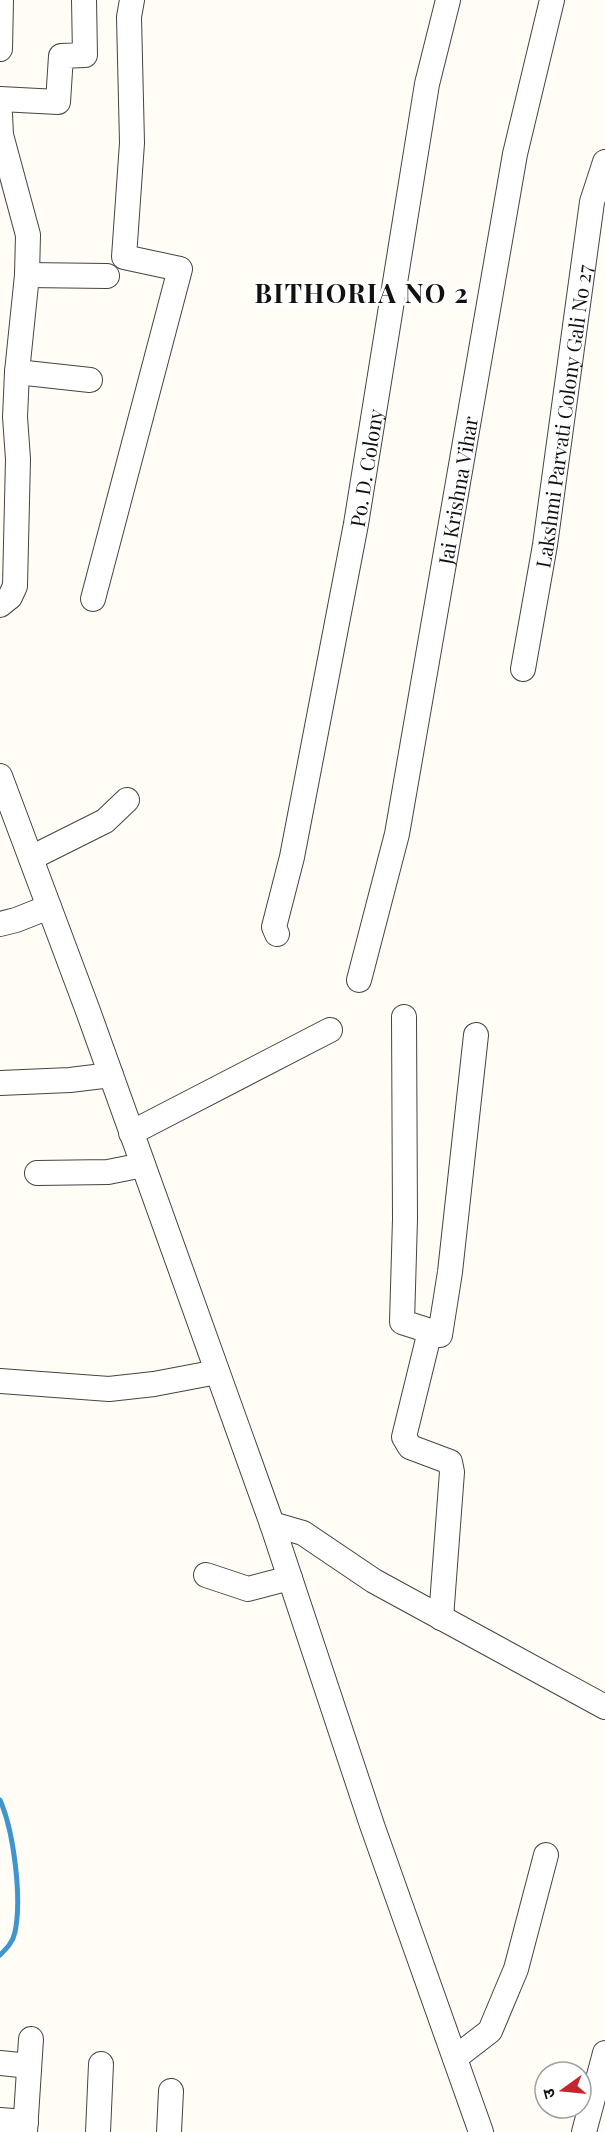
<svg xmlns="http://www.w3.org/2000/svg" width="605" height="2132" viewBox="0 0 605 2132" font-family="'Playfair Display','Noto Sans Devanagari',serif">
  <rect width="100%" height="100%" fill="#fffdf5"/>
  <g fill="none" stroke-linecap="round" stroke-linejoin="round">
    <path stroke="#3f96cf" stroke-width="5" d="M 0,1800 C 14,1832 22,1898 15,1932 C 13,1942 7,1948 0,1955"/>
    <defs>
      <g id="minor">
        <path d="M 0,49 L 1,0"/>
        <path d="M 0,99 L 58,102 L 61,56 L 85,55 L 84,0"/>
        <path d="M 0,114 L 1,135 L 28,235 L 27,275 L 17,372 L 15,417 L 18,459 L 15,586 L 10,597 L 0,605"/>
        <path d="M 27,275 L 107,276"/>
        <path d="M 17,372 L 90,380"/>
        <path d="M 93,599 L 180,269 L 124,257 L 132,143 L 129,17 L 132,0"/>
        <path id="s1" d="M 523,669 L 545,545 L 592,202 L 605,162"/>
        <path d="M 0,776 L 88,1011 L 272,1524 L 372,1825 L 481,2132"/>
        <path d="M 31,858 L 105,821 L 127,800"/>
        <path d="M 0,924 L 16,920 L 49,907"/>
        <path id="s2" d="M 277,934 L 274,927 L 292,857 L 356,524 L 427,84 L 448,0"/>
        <path id="s3" d="M 359,980 L 397,834 L 515,154 L 552,0"/>
        <path d="M 404,1017 L 405,1219 L 402,1322 L 430,1331"/>
        <path d="M 0,1083 L 70,1080 L 111,1075"/>
        <path d="M 131,1133 L 330,1030"/>
        <path d="M 37,1173 L 108,1172 L 143,1165"/>
        <path d="M 0,1381 L 109,1389 L 154,1384 L 217,1372"/>
        <path d="M 272,1524 L 303,1533 L 374,1581 L 605,1707"/>
        <path d="M 206,1575 L 248,1589 L 290,1578"/>
        <path d="M 441,1618 L 452,1472 L 450,1462 L 410,1447 L 404,1437 L 430,1331 L 440,1335 L 450,1272 L 476,1035"/>
        <path d="M 455,2058 L 490,2031 L 516,1969 L 546,1855"/>
        <path d="M 0,2063 L 29,2066"/>
        <path d="M 0,2120 L 26,2122"/>
        <path d="M 25,2132 L 31,2039"/>
        <path d="M 98,2132 L 101,2064"/>
        <path d="M 169,2132 L 171,2091"/>
        <path d="M 584,2132 L 605,2053"/>
      </g>
    </defs>
    <use href="#minor" stroke="#444" stroke-width="26"/>
    <use href="#minor" stroke="#fff" stroke-width="24"/>
  </g>
  <g text-anchor="middle" dominant-baseline="central" stroke-width="6" stroke-linejoin="round" paint-order="stroke">
    <g font-size="20" fill="#111" stroke="#fff">
      <text stroke="none"><textPath href="#s1" startOffset="256">Lakshmi Parvati Colony Gali No 27</textPath></text>
      <text stroke="none"><textPath href="#s2" startOffset="476">Po. D. Colony</textPath></text>
      <text stroke="none"><textPath href="#s3" startOffset="500">Jai Krishna Vihar</textPath></text>
    </g>
    <g font-size="26" font-weight="bold" letter-spacing="1.5" fill="#111" stroke="#fff">
      <text x="362" y="292">BITHORIA NO 2</text>
    </g>
  </g>
  <g transform="translate(563 2090) rotate(255)"><circle r="28" fill="#ffffff" stroke="#a0a0a0" stroke-width="1.5"/>
  <path d="M0-4.5L10 22L0 15L-10 22Z" fill="#c4262e"/>
  <text y="-9" font-size="16" font-weight="bold" text-anchor="middle" fill="#111111">उ</text>
  </g>
</svg>
